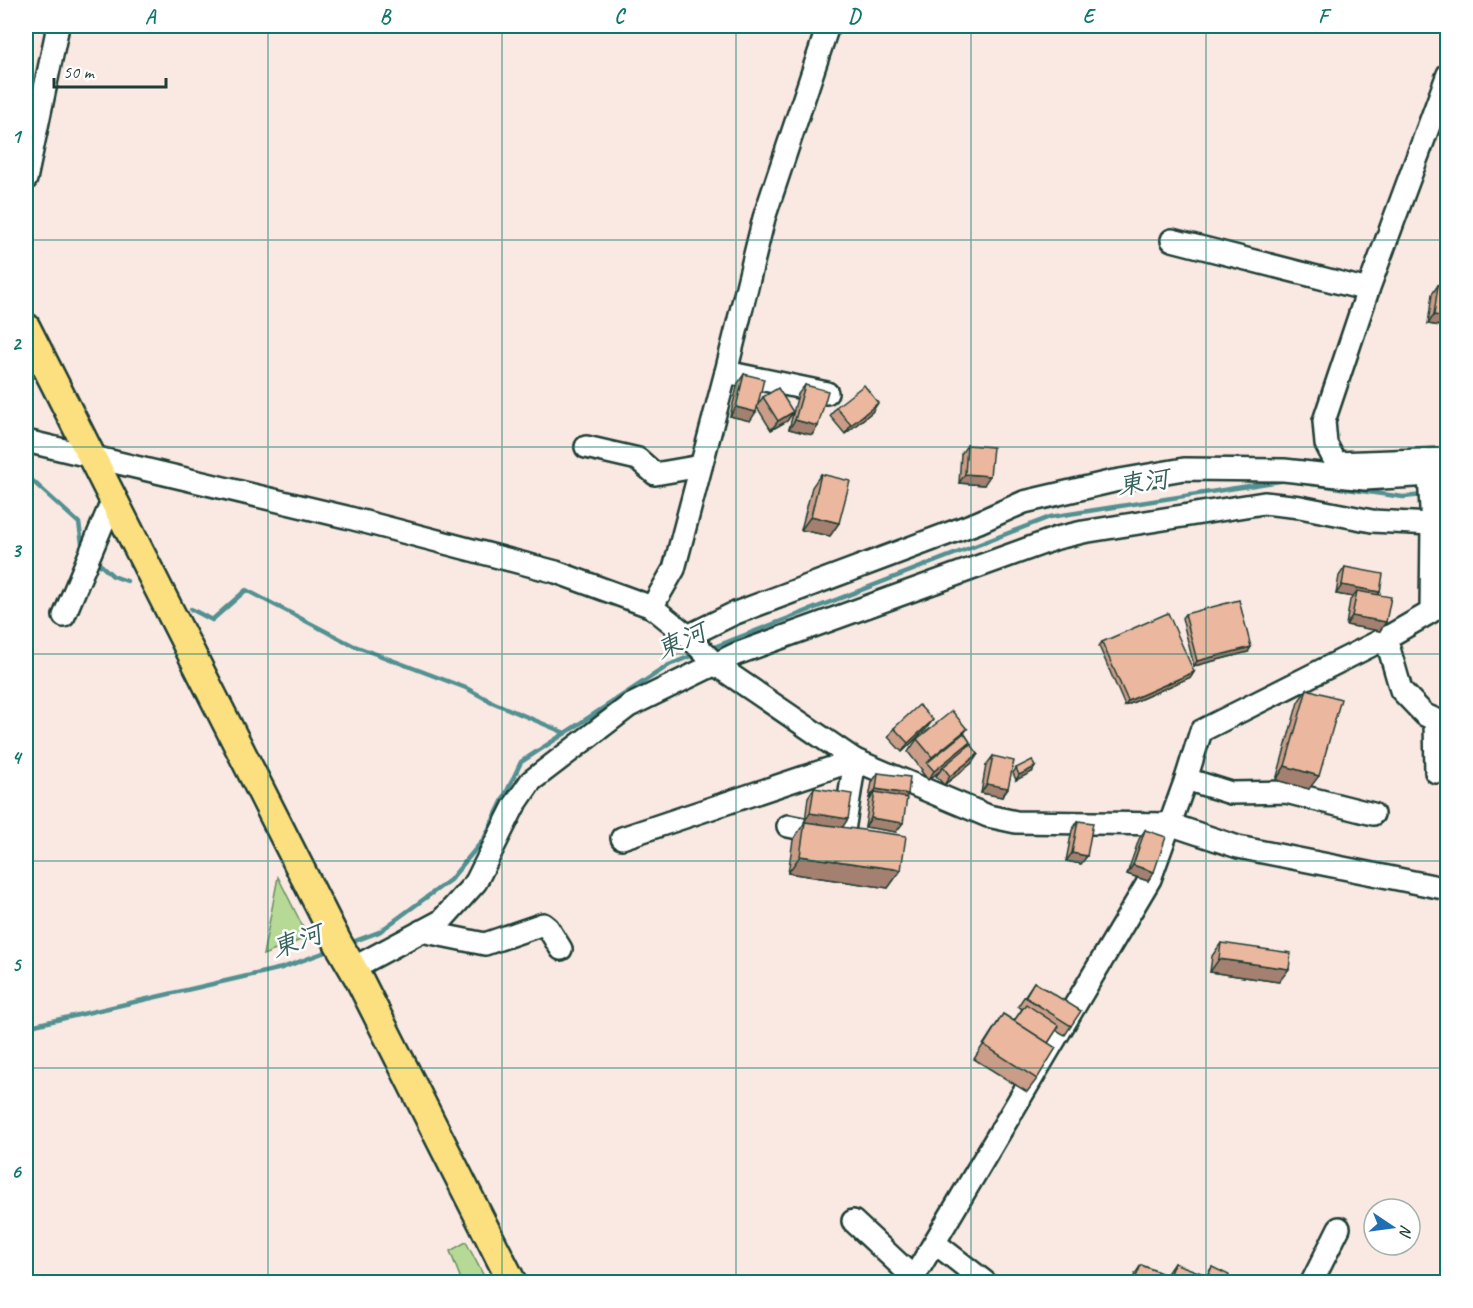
<svg xmlns="http://www.w3.org/2000/svg" width="1473" height="1308" viewBox="0 0 1473 1308" font-family="Caveat,'LXGW WenKai TC',sans-serif">
  <rect width="100%" height="100%" fill="#f9e9e2"/>
  <filter id="ink" filterUnits="userSpaceOnUse"><feTurbulence type="fractalNoise" baseFrequency=".0167" numOctaves="2"/><feDisplacementMap in="SourceGraphic" scale="12" xChannelSelector="R" yChannelSelector="G"/><feConvolveMatrix kernelMatrix="1 2 1 2 8 2 1 2 1" color-interpolation-filters="sRGB"/></filter>
  <g filter="url(#ink)">
    <g fill="#b6da95" stroke="#6a8c64" stroke-width="1.5">
      <path d="M 278,877 L 308,937 L 263,955 Z"/>
      <path d="M 466,1242 L 487,1282 L 462,1282 L 450,1251 Z"/>
    </g>
    <g fill="none" stroke-linecap="round" stroke-linejoin="round">
      <g stroke="#539092" stroke-width="4.5">
        <path d="M 26,475 L 79,523 L 83,550"/>
        <path d="M 1305,483 L 1403,497 L 1424,495"/>
        <path d="M 1436,494 L 1448,493"/>
        <path d="M 94,559 L 113,576 L 127,581"/>
        <path d="M 191,609 L 212,620 L 246,590 L 352,645 L 466,688 L 492,702 L 565,733"/>
        <path d="M 709,649 L 1050,517 L 1287,480"/>
        <path d="M 347,944 L 379,932 L 450,880 L 484,839 L 521,762 L 669,665 L 698,653"/>
        <path d="M 26,1027 L 282,968 L 331,950"/>
      </g>
      <defs>
        <g id="minor">
          <path d="M 1448,74 L 1368,290 L 1324,421 L 1326,444 L 1336,463 L 1448,459"/>
          <path d="M 26,179 L 58,26"/>
          <path d="M 1172,240 L 1368,290"/>
          <path d="M 726,372 L 827,393"/>
          <path d="M 26,441 L 346,517 L 556,572 L 652,607 L 688,636 L 716,665 L 855,760 L 988,816 L 1016,822 L 1169,824 L 1238,847 L 1448,889"/>
          <path d="M 586,447 L 638,459 L 655,474 L 701,466"/>
          <path d="M 652,607 L 674,569 L 726,372 L 764,218 L 828,26"/>
          <path d="M 64,616 L 113,499"/>
          <path d="M 688,636 L 733,614 L 979,522 L 1024,502 L 1114,481 L 1184,469 L 1284,470 L 1365,479 L 1448,474"/>
          <path d="M 1386,638 L 1401,690 L 1425,715 L 1448,725"/>
          <path d="M 1435,720 L 1436,772"/>
          <path d="M 1186,779 L 1231,793 L 1286,792 L 1373,814"/>
          <path d="M 622,838 L 855,760 L 843,837 L 788,826"/>
          <path d="M 421,931 L 485,944 L 543,924 L 548,928 L 561,949"/>
          <path d="M 353,968 L 441,921 L 476,882 L 514,806 L 531,781 L 629,706 L 736,654 L 1057,538 L 1083,532 L 1264,503 L 1300,507 L 1372,521 L 1432,524 L 1448,521"/>
          <path d="M 853,1221 L 914,1278"/>
          <path d="M 935,1243 L 985,1282"/>
          <path d="M 911,1282 L 1150,879 L 1186,779 L 1201,731 L 1386,638 L 1431,612 L 1432,524 L 1428,460"/>
          <path d="M 1312,1282 L 1339,1228"/>
        </g>
        <path id="major" d="M 26,327 L 338,943 L 359,979 L 512,1282"/>
      </defs>
      <use href="#minor" stroke="#1f3d34" stroke-width="26"/>
      <use href="#major" stroke="#1f3d34" stroke-width="32"/>
      <use href="#minor" stroke="#fff" stroke-width="21"/>
      <use href="#major" stroke="#fce080" stroke-width="27"/>
    </g>
    <g fill="#ca9d88" stroke="#1f3d34" stroke-width="1.5">
      <path d="M 1438,285 L 1448,327 L 1428,324 L 1432,294 Z"/>
      <path d="M 744,374 L 757,406 L 763,397 L 793,412 L 787,421 L 771,430 L 757,407 L 750,421 L 730,416 L 738,383 Z"/>
      <path d="M 805,385 L 818,426 L 812,435 L 789,429 L 798,394 Z"/>
      <path d="M 836,407 L 872,412 L 845,434 L 830,416 Z"/>
      <path d="M 967,445 L 984,485 L 959,483 L 961,454 Z"/>
      <path d="M 821,474 L 839,523 L 830,536 L 801,530 L 812,487 Z"/>
      <path d="M 1345,567 L 1380,592 L 1378,595 L 1380,631 L 1346,625 L 1350,600 L 1353,597 L 1336,594 L 1339,576 Z"/>
      <path d="M 1185,614 L 1248,652 L 1194,666 L 1182,618 Z"/>
      <path d="M 1102,642 L 1194,672 L 1191,677 L 1125,706 L 1099,646 Z"/>
      <path d="M 1307,689 L 1309,789 L 1276,780 L 1298,702 Z"/>
      <path d="M 894,728 L 926,729 L 902,752 L 888,737 Z"/>
      <path d="M 967,729 L 964,733 L 970,742 L 966,748 L 972,763 L 944,785 L 936,776 L 940,771 L 928,780 L 921,771 L 922,770 L 908,752 L 917,739 Z"/>
      <path d="M 993,756 L 1002,797 L 981,793 L 986,765 Z"/>
      <path d="M 1016,768 L 1032,772 L 1016,780 L 1013,773 Z"/>
      <path d="M 878,773 L 908,794 L 905,797 L 896,832 L 865,827 L 869,801 L 871,798 L 869,798 L 872,782 Z"/>
      <path d="M 814,788 L 842,827 L 901,870 L 888,888 L 788,873 L 793,840 L 805,822 L 808,797 Z"/>
      <path d="M 1078,821 L 1087,856 L 1081,864 L 1066,861 L 1072,830 Z"/>
      <path d="M 1145,830 L 1148,881 L 1127,874 L 1139,839 Z"/>
      <path d="M 1221,943 L 1279,982 L 1210,972 L 1212,956 Z"/>
      <path d="M 1034,982 L 1071,1026 L 1065,1035 L 1056,1030 L 1048,1043 L 1037,1079 L 1027,1092 L 974,1059 L 1003,1014 L 1014,1021 L 1022,1009 L 1018,1006 Z"/>
      <path d="M 1174,1263 L 1201,1282 L 1131,1282 L 1135,1274 L 1141,1265 L 1166,1275 Z"/>
      <path d="M 1212,1267 L 1226,1282 L 1203,1282 L 1206,1276 Z"/>
    </g>
    <g fill="#a4806f" stroke="#1f3d34" stroke-width="1.5">
      <path d="M 1434,315 L 1448,317 L 1448,327 L 1428,324 Z"/>
      <path d="M 878,403 L 872,412 L 845,434 L 851,425 Z"/>
      <path d="M 736,407 L 756,412 L 750,421 L 730,416 Z"/>
      <path d="M 793,412 L 787,421 L 771,430 L 778,421 Z"/>
      <path d="M 795,420 L 818,426 L 812,435 L 789,429 Z"/>
      <path d="M 965,474 L 990,476 L 984,485 L 959,483 Z"/>
      <path d="M 811,516 L 839,523 L 830,536 L 801,530 Z"/>
      <path d="M 1342,585 L 1380,592 L 1374,600 L 1357,591 L 1353,597 L 1336,594 Z"/>
      <path d="M 1352,616 L 1386,622 L 1380,631 L 1346,625 Z"/>
      <path d="M 1251,647 L 1248,652 L 1194,666 L 1197,661 Z"/>
      <path d="M 1194,672 L 1191,677 L 1125,706 L 1128,701 Z"/>
      <path d="M 933,720 L 926,729 L 902,752 L 908,743 Z"/>
      <path d="M 967,729 L 957,742 L 928,763 L 932,757 Z"/>
      <path d="M 970,742 L 964,751 L 943,767 L 940,771 L 928,780 L 934,771 Z"/>
      <path d="M 978,754 L 972,763 L 944,785 L 950,776 Z"/>
      <path d="M 1285,766 L 1319,776 L 1309,789 L 1276,780 Z"/>
      <path d="M 1035,767 L 1032,772 L 1016,780 L 1019,775 Z"/>
      <path d="M 987,784 L 1008,788 L 1002,797 L 981,793 Z"/>
      <path d="M 876,789 L 908,794 L 902,803 L 875,792 L 871,798 L 869,798 Z"/>
      <path d="M 810,813 L 848,819 L 842,828 L 804,822 Z"/>
      <path d="M 871,818 L 903,823 L 896,832 L 865,827 Z"/>
      <path d="M 1072,853 L 1087,856 L 1081,864 L 1066,861 Z"/>
      <path d="M 800,856 L 901,870 L 888,888 L 788,873 Z"/>
      <path d="M 1133,865 L 1154,872 L 1148,881 L 1127,874 Z"/>
      <path d="M 1219,959 L 1289,969 L 1279,982 L 1210,972 Z"/>
    </g>
    <g fill="#ebb79e" stroke="#1f3d34" stroke-width="1.5">
      <path d="M 1438,285 L 1448,286 L 1448,317 L 1434,315 Z"/>
      <path d="M 744,374 L 764,379 L 756,412 L 736,407 Z"/>
      <path d="M 805,385 L 828,391 L 818,426 L 795,420 Z"/>
      <path d="M 864,385 L 878,403 L 851,425 L 836,407 Z"/>
      <path d="M 778,388 L 793,412 L 778,421 L 763,397 Z"/>
      <path d="M 967,445 L 993,447 L 990,476 L 965,474 Z"/>
      <path d="M 821,474 L 850,481 L 839,523 L 811,516 Z"/>
      <path d="M 1345,567 L 1383,574 L 1380,592 L 1342,585 Z"/>
      <path d="M 1357,591 L 1391,597 L 1386,622 L 1352,616 Z"/>
      <path d="M 1239,600 L 1251,647 L 1197,661 L 1185,614 Z"/>
      <path d="M 1168,613 L 1194,672 L 1128,701 L 1102,642 Z"/>
      <path d="M 1307,689 L 1341,699 L 1319,776 L 1285,766 Z"/>
      <path d="M 919,705 L 933,720 L 908,743 L 894,728 Z"/>
      <path d="M 952,711 L 967,729 L 932,757 L 917,739 Z"/>
      <path d="M 964,733 L 970,742 L 934,771 L 927,763 Z"/>
      <path d="M 971,744 L 978,754 L 950,776 L 943,767 Z"/>
      <path d="M 993,756 L 1014,761 L 1008,788 L 987,784 Z"/>
      <path d="M 1032,760 L 1035,767 L 1019,775 L 1016,768 Z"/>
      <path d="M 878,773 L 910,777 L 908,794 L 876,789 Z"/>
      <path d="M 814,788 L 852,794 L 848,819 L 810,813 Z"/>
      <path d="M 875,792 L 907,798 L 903,823 L 871,818 Z"/>
      <path d="M 1078,821 L 1093,823 L 1087,856 L 1072,853 Z"/>
      <path d="M 805,822 L 906,836 L 901,870 L 800,856 Z"/>
      <path d="M 1145,830 L 1166,837 L 1154,872 L 1133,865 Z"/>
      <path d="M 1221,943 L 1291,953 L 1289,969 L 1219,959 Z"/>
      <path d="M 1034,982 L 1081,1011 L 1071,1026 L 1025,997 Z"/>
      <path d="M 1026,1004 L 1059,1026 L 1048,1043 L 1014,1021 Z"/>
      <path d="M 1003,1014 L 1056,1048 L 1037,1079 L 984,1045 Z"/>
      <path d="M 1174,1263 L 1204,1274 L 1201,1282 L 1167,1282 Z"/>
      <path d="M 1141,1265 L 1166,1275 L 1163,1282 L 1134,1282 Z"/>
      <path d="M 1212,1267 L 1229,1275 L 1226,1282 L 1205,1282 Z"/>
    </g>
  </g>
  <path fill="none" stroke="#0f766e" stroke-width="1.5" stroke-opacity="0.55" d="M 268,26 L 268,1282M 502,26 L 502,1282M 736,26 L 736,1282M 971,26 L 971,1282M 1206,26 L 1206,1282M 26,240 L 1448,240M 26,447 L 1448,447M 26,654 L 1448,654M 26,861 L 1448,861M 26,1068 L 1448,1068"/>
  <g text-anchor="middle" dominant-baseline="central" stroke-width="5" stroke-linejoin="round" paint-order="stroke">
    <g font-size="26" font-style="italic" fill="#35605b" stroke="#fff">
      <text transform="translate(1143 482) rotate(-9)">東河</text>
      <text transform="translate(681 641) rotate(-24)">東河</text>
      <text transform="translate(297 941) rotate(-19)">東河</text>
    </g>
  </g>
  <rect width="1473" height="1308" fill="none" stroke="#fff" stroke-width="66"/>
  <g transform="translate(1392 1227) rotate(103)"><circle r="28" fill="#ffffff" stroke="#a5b1ae" stroke-width="1.5"/>
  <path d="M0-4.5L10 22L0 15L-10 22Z" fill="#1f6fb2"/>
  <text y="-9" font-size="16" font-weight="bold" text-anchor="middle" fill="#1f3d34">N</text>
  </g>
  <path d="M54 78v9h112v-9" fill="none" stroke="#1f3d34" stroke-width="3"/>
  <text x="63" y="78" font-size="18" fill="#1f3d34" stroke="#ffffff" stroke-width="4.5" paint-order="stroke">50 m</text>
  <rect x="33" y="33" width="1407" height="1242" fill="none" stroke="#0f766e" stroke-width="2"/>
  <g font-size="20" text-anchor="middle" font-weight="bold" fill="#0f766e">
    <text x="150" y="23">A</text>
    <text x="385" y="23">B</text>
    <text x="619" y="23">C</text>
    <text x="854" y="23">D</text>
    <text x="1088" y="23">E</text>
    <text x="1323" y="23">F</text>
    <text x="16" y="143">1</text>
    <text x="16" y="350">2</text>
    <text x="16" y="557">3</text>
    <text x="16" y="764">4</text>
    <text x="16" y="971">5</text>
    <text x="16" y="1178">6</text>
  </g>
</svg>
